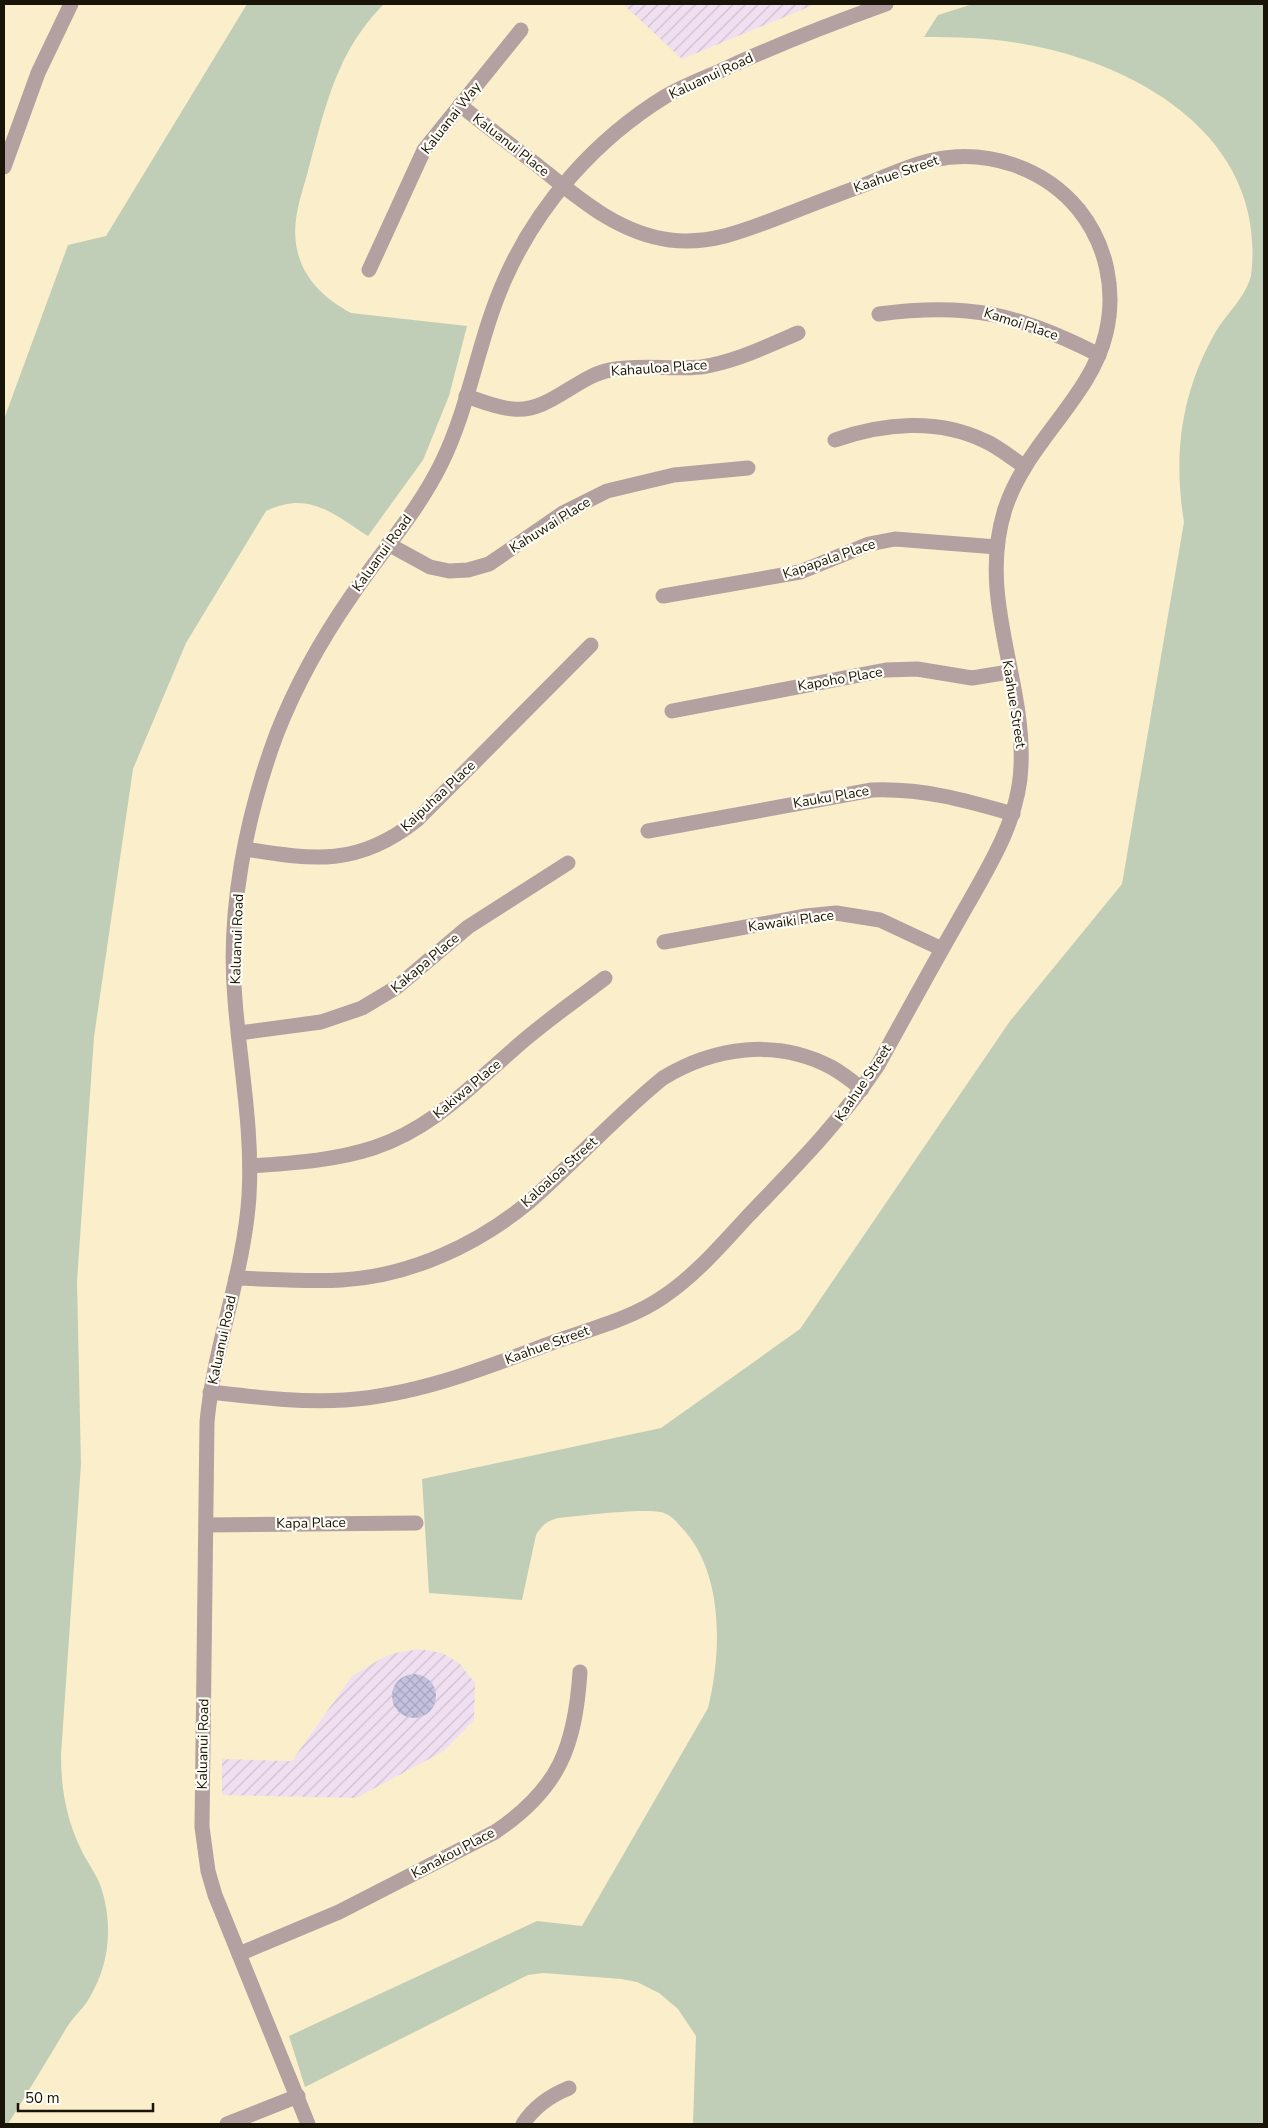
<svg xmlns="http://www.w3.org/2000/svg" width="1268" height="2128" viewBox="0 0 1268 2128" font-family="'Nunito Sans',sans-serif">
  <defs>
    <pattern id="industrial-furrows" width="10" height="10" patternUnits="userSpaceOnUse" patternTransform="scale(1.25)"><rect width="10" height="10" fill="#f0dff1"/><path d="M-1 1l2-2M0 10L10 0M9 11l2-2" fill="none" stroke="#cdbecd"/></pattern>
    <pattern id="building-cross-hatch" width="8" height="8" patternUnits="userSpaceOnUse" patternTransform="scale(1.25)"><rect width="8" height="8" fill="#c4c1df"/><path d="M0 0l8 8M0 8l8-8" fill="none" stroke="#a8a5be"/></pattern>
  </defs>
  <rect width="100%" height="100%" fill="#faefca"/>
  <g fill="url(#industrial-furrows)">
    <path d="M 623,4 L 816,4 L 682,59 Z"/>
    <path d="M 420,1649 L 442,1653 L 451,1658 L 460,1664 L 475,1683 L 474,1720 L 444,1751 L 356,1798 L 222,1795 L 222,1759 L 292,1761 L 352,1676 L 382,1658 L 395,1653 Z"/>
  </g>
  <g fill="#c1ceb7">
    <path d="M 247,4 L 384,4 C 376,12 368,21 362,30 C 332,71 321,123 308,171 C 301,197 291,222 297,249 C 303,279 325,299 351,313 L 467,326 L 449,396 L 423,460 L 368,536 C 333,514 309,490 266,511 L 186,643 L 133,769 L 94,1037 L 77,1281 L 81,1464 L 61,1755 C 61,1787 66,1818 80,1847 C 86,1861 96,1873 101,1887 C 113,1924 110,1963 90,1997 C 84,2008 74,2016 67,2027 C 48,2059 28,2092 8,2124 L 4,2124 L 4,419 L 68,245 L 106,236 Z"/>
    <path d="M 973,4 L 1264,4 L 1264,2124 L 693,2124 L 696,2036 L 678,2009 L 659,1993 L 637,1982 L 621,1979 L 543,1973 L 528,1975 L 305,2087 L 289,2036 L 537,1921 L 582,1926 L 708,1708 C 722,1652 724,1571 681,1527 C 676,1521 672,1516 664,1513 C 648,1507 579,1516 558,1518 C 547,1521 542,1525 536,1535 L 522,1600 L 429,1593 L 422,1479 L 661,1428 L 800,1329 L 1010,1021 L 1122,884 L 1184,522 C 1173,455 1181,393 1215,333 C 1226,314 1245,298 1251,276 C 1268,139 1141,66 1029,45 C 994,38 960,37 924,37 L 938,15 Z"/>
  </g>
  <circle fill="url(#building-cross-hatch)" cx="414" cy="1696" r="22"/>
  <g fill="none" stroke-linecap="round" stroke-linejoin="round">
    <g stroke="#b3a0a0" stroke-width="15">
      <path d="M 4,167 L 38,73 L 71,4"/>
      <path d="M 369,270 L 424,150 L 521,30"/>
      <path d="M 879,314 C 969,302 1019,314 1099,355"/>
      <path d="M 466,396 C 481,401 497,408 513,409 C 549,413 577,376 610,370 C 640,364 671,370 701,367 C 735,362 767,346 798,333"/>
      <path d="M 835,440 C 883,423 938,418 985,441 C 999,447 1011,458 1024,466"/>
      <path d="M 388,544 L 430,567 L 449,571 L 468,570 L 489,564 L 563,513 L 607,491 L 674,475 L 748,468"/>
      <path d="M 663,596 L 800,572 L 869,544 L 895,539 L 997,547"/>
      <path d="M 672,711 L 886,670 L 917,669 L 972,678 L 1009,672"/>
      <path d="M 648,831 L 872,790 C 922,788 965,800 1013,814"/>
      <path d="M 245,849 C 314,860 358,867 417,820 L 591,645"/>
      <path d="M 664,942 L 806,916 L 836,913 L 880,920 L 942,949"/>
      <path d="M 239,1033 L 321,1022 L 362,1008 L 397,987 L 468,927 L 568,863"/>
      <path d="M 250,1166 C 291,1163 333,1161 373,1148 C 432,1129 470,1087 515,1048 C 543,1023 575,1001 605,978"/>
      <path d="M 236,1278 C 271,1279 307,1282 342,1280 C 410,1276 477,1245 529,1202 C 575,1162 616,1116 663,1078 C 714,1047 776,1038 831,1067 C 842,1073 852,1081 862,1089"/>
      <path d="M 210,1392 C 255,1397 300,1403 345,1400 C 418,1395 485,1368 554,1342 C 590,1329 631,1319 663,1297 C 696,1275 722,1244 749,1215 C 796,1166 840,1122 878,1065 C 904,1018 930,970 957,923 C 984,874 1019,824 1021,766 C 1025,678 977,598 1005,509 C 1026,443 1091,398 1106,333 C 1116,291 1107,245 1079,210 C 1045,168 987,148 933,160 C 909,165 887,176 864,185 C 836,195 808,206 780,217 C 744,231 709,245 670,240 C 617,233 577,197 537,165 C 511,145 485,125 460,105"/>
      <path d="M 206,1525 L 416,1523"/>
      <path d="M 239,1954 L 339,1912 L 495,1832 C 559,1789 575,1747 580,1672"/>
      <path d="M 227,2124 L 298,2096"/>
      <path d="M 308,2124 L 215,1895 L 208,1871 L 202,1827 L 207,1422 C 214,1345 244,1273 249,1196 C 253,1131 240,1065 235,1000 C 227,911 246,816 277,733 C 296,685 321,640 350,598 C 380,553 417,513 441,464 C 470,406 478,339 505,279 C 538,204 596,139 666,96 C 683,86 702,79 720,71 C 774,46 830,24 886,4"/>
      <path d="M 523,2124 C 534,2107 549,2096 569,2088"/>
    </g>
  </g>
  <g text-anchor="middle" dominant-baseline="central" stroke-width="4.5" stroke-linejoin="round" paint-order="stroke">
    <g font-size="14" fill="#181407" stroke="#fffdf5">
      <text transform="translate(711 76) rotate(-25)">Kaluanui Road</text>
      <text transform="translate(451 118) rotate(-52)">Kaluanai Way</text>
      <text transform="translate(511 145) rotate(38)">Kaluanui Place</text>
      <text transform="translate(896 174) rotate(-19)">Kaahue Street</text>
      <text transform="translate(1021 324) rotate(18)">Kamoi Place</text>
      <text transform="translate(659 368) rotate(-4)">Kahauloa Place</text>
      <text transform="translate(550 525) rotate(-32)">Kahuwai Place</text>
      <text transform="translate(382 553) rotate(-54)">Kaluanui Road</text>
      <text transform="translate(829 559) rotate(-19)">Kapapala Place</text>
      <text transform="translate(840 679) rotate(-10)">Kapoho Place</text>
      <text transform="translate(1014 704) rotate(81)">Kaahue Street</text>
      <text transform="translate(438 796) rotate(-43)">Kaipuhaa Place</text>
      <text transform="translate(831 797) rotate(-10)">Kauku Place</text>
      <text transform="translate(791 921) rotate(-8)">Kawaiki Place</text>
      <text transform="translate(237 939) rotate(-88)">Kaluanui Road</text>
      <text transform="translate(425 963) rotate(-40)">Kakapa Place</text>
      <text transform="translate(863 1083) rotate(-56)">Kaahue Street</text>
      <text transform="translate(467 1089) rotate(-40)">Kakiwa Place</text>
      <text transform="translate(559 1172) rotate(-42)">Kaloaloa Street</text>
      <text transform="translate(222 1340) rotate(-78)">Kaluanui Road</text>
      <text transform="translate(547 1345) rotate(-20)">Kaahue Street</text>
      <text transform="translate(311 1523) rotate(-1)">Kapa Place</text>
      <text transform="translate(203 1744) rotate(-89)">Kaluanui Road</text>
      <text transform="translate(453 1853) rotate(-28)">Kanakou Place</text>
    </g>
  </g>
  <rect width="1268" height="2128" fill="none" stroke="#181407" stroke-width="10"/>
  <path d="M18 2103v8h135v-8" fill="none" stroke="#181407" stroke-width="2.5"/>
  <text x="25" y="2103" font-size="15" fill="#181407" stroke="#fffdf5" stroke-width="4" paint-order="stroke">50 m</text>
</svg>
